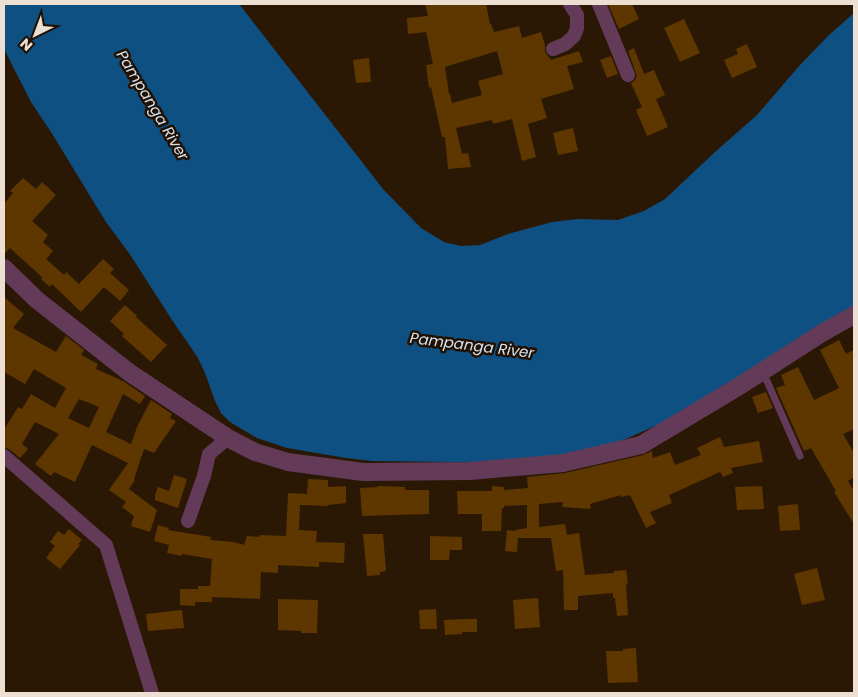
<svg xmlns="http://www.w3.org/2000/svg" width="858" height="697" viewBox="0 0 858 697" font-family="Poppins,sans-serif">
  <rect width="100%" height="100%" fill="#2b1804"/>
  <path fill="#0e5082" d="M 4,4 L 239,4 L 383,189 L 421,228 L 444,242 L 461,246 L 480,245 L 508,234 L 552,222 L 578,219 L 618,220 L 644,211 L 665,199 L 715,152 L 757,115 L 800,65 L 829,35 L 854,13 L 854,307 L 669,420 L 621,441 L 551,458 L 505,462 L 452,462 L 372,461 L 346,458 L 287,448 L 257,438 L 230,422 L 221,413 L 215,401 L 205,373 L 198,358 L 172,320 L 131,256 L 106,222 L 51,132 L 31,102 L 4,49 Z"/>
  <g fill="#5e3600" fill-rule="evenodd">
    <path d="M 425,4 L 486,4 L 490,24 L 491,24 L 494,32 L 519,26 L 522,38 L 541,32 L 545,45 L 545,52 L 549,57 L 551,60 L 579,51 L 583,62 L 567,66 L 574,89 L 541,99 L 547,118 L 528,124 L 536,157 L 522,161 L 512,119 L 493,124 L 492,120 L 456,128 L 462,154 L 468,153 L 471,167 L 448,169 L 445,137 L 442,137 L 431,87 L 429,88 L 426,65 L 433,64 L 426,32 L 408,34 L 407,18 L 428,16 ZM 497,51 L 503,74 L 478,81 L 482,95 L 452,103 L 450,94 L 449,94 L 445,67 Z"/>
    <path d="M 608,4 L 632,4 L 639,19 L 619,29 Z"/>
    <path d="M 684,19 L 700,53 L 680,62 L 664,28 Z"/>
    <path d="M 747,44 L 757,67 L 732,78 L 724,60 L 738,54 L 736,49 Z"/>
    <path d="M 634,48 L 644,74 L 654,70 L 665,95 L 656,99 L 668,127 L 647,136 L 636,110 L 642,107 L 631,83 L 635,80 L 637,76 L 628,51 Z"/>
    <path d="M 611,56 L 618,74 L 607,78 L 600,60 Z"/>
    <path d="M 369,58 L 371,82 L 356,83 L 353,60 Z"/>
    <path d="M 573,128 L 578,151 L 558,155 L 553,133 Z"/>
    <path d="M 23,178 L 36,189 L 42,182 L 56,195 L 32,221 L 48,235 L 43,242 L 53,251 L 46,259 L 64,275 L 66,272 L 79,284 L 103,259 L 114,269 L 110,273 L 129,290 L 120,301 L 104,287 L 81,312 L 52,284 L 50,287 L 41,279 L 42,277 L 10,248 L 4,254 L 4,204 L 13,193 L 10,191 Z"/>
    <path d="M 4,297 L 24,314 L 13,328 L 56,352 L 66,336 L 84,350 L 81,355 L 98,364 L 96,369 L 123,381 L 145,396 L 140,404 L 123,394 L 106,432 L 131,444 L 137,427 L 151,400 L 172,414 L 170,418 L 176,421 L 154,453 L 144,449 L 134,479 L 135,480 L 129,489 L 157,510 L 150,532 L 131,526 L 134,516 L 122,507 L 126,502 L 109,490 L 128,463 L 92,445 L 75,482 L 54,472 L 51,476 L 35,464 L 59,434 L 35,422 L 22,444 L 28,449 L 20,458 L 9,449 L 4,447 L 4,430 L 18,407 L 22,409 L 31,394 L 55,408 L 66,388 L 34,369 L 25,384 L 4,372 ZM 79,399 L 99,407 L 89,428 L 68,418 Z"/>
    <path d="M 125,305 L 137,316 L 136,317 L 167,345 L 151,362 L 122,336 L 124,334 L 110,321 Z"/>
    <path d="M 839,340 L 846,354 L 854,350 L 854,429 L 843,434 L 854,453 L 854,477 L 848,481 L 854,491 L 854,524 L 834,492 L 836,491 L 811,448 L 804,451 L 776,388 L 785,385 L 781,375 L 798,367 L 814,400 L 839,388 L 820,350 Z"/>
    <path d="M 766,392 L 773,408 L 758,413 L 752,397 Z"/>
    <path d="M 720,437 L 724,447 L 759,441 L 763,462 L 731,468 L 733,473 L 723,477 L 720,472 L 669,495 L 672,503 L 650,512 L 656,523 L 646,528 L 630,495 L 621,497 L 621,495 L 590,504 L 591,509 L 562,507 L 563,502 L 539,504 L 539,527 L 565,524 L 567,535 L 579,533 L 585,575 L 614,573 L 614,571 L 626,570 L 628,583 L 626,584 L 628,615 L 617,616 L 615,598 L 613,598 L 613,593 L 578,596 L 578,610 L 564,610 L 563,570 L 556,571 L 551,538 L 518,538 L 517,552 L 505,551 L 507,530 L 515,531 L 515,530 L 527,528 L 527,505 L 504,506 L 504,508 L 502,508 L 501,531 L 482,531 L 482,514 L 458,514 L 457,491 L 492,491 L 492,486 L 504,487 L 504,490 L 528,488 L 527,477 L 565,473 L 643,455 L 652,451 L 653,458 L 670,452 L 675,465 L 701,455 L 697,448 Z"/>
    <path d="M 174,475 L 187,479 L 178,508 L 155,500 L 155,495 L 158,487 L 169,491 Z"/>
    <path d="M 308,479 L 328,480 L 328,487 L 346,486 L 346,503 L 328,505 L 328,506 L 300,505 L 299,530 L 317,531 L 316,542 L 345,543 L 344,563 L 319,562 L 319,567 L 278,565 L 278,573 L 261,572 L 260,599 L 212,597 L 212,602 L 195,602 L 195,606 L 180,605 L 180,589 L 198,589 L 198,586 L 210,586 L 212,559 L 182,554 L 182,556 L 167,553 L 169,545 L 154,541 L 158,525 L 169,528 L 168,530 L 211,537 L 210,540 L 234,542 L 244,545 L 247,536 L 259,537 L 260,535 L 286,536 L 288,493 L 307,494 Z"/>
    <path d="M 378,486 L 405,487 L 405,490 L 429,490 L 429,514 L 362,516 L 360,488 L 378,487 Z"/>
    <path d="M 762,486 L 764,509 L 737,510 L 735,487 Z"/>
    <path d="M 798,504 L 800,530 L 780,531 L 778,506 Z"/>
    <path d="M 69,529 L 82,540 L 78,544 L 80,545 L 60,569 L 46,558 L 55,546 L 50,542 L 58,531 L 64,535 Z"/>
    <path d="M 363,534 L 383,534 L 386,571 L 380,572 L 380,575 L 367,576 Z"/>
    <path d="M 430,536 L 462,537 L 462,550 L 450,550 L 449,560 L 430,560 Z"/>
    <path d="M 817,568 L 825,600 L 802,605 L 794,574 Z"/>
    <path d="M 538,598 L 540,627 L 515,629 L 513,600 Z"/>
    <path d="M 278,599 L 318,600 L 317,633 L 301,633 L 301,631 L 278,630 Z"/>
    <path d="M 436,609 L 437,629 L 420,629 L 419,610 Z"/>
    <path d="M 182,610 L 184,628 L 148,631 L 146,614 Z"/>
    <path d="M 464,619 L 477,619 L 477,632 L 462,632 L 462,634 L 445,635 L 444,620 Z"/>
    <path d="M 636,648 L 638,682 L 608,683 L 606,651 L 623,651 L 623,649 Z"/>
  </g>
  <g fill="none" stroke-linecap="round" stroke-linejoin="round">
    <path stroke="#643a59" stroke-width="7" d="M 763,372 L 800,456"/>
    <g stroke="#643a59" stroke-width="14">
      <path d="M 599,4 L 628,75"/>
      <path d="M 553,49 L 565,44 L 574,36 L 577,28 L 577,15 L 570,4"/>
      <path d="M 4,456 L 106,545 L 152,693"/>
      <path d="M 188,521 L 204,476 L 209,454 L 228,438"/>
    </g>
    <path stroke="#643a59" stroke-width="18" d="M 4,268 L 37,300 L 130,373 L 228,438 L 255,452 L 288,462 L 363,472 L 470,471 L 563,463 L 641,445 L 741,385 L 822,333 L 854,315"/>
  </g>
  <g text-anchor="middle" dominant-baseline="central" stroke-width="5" stroke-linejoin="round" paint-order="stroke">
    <g font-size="15" font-style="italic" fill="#d3e2f1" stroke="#210f00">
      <text transform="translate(153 105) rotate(59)">Pampanga River</text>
      <text transform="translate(472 345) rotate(7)">Pampanga River</text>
    </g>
  </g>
  <rect width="858" height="697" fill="none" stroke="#ede0d3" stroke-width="10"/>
  <g transform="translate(35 35) rotate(222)" stroke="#210f00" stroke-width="4" paint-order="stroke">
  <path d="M0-4L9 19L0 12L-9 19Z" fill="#ede0d3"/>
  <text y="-8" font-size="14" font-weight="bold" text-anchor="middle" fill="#ede0d3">N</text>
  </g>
</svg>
